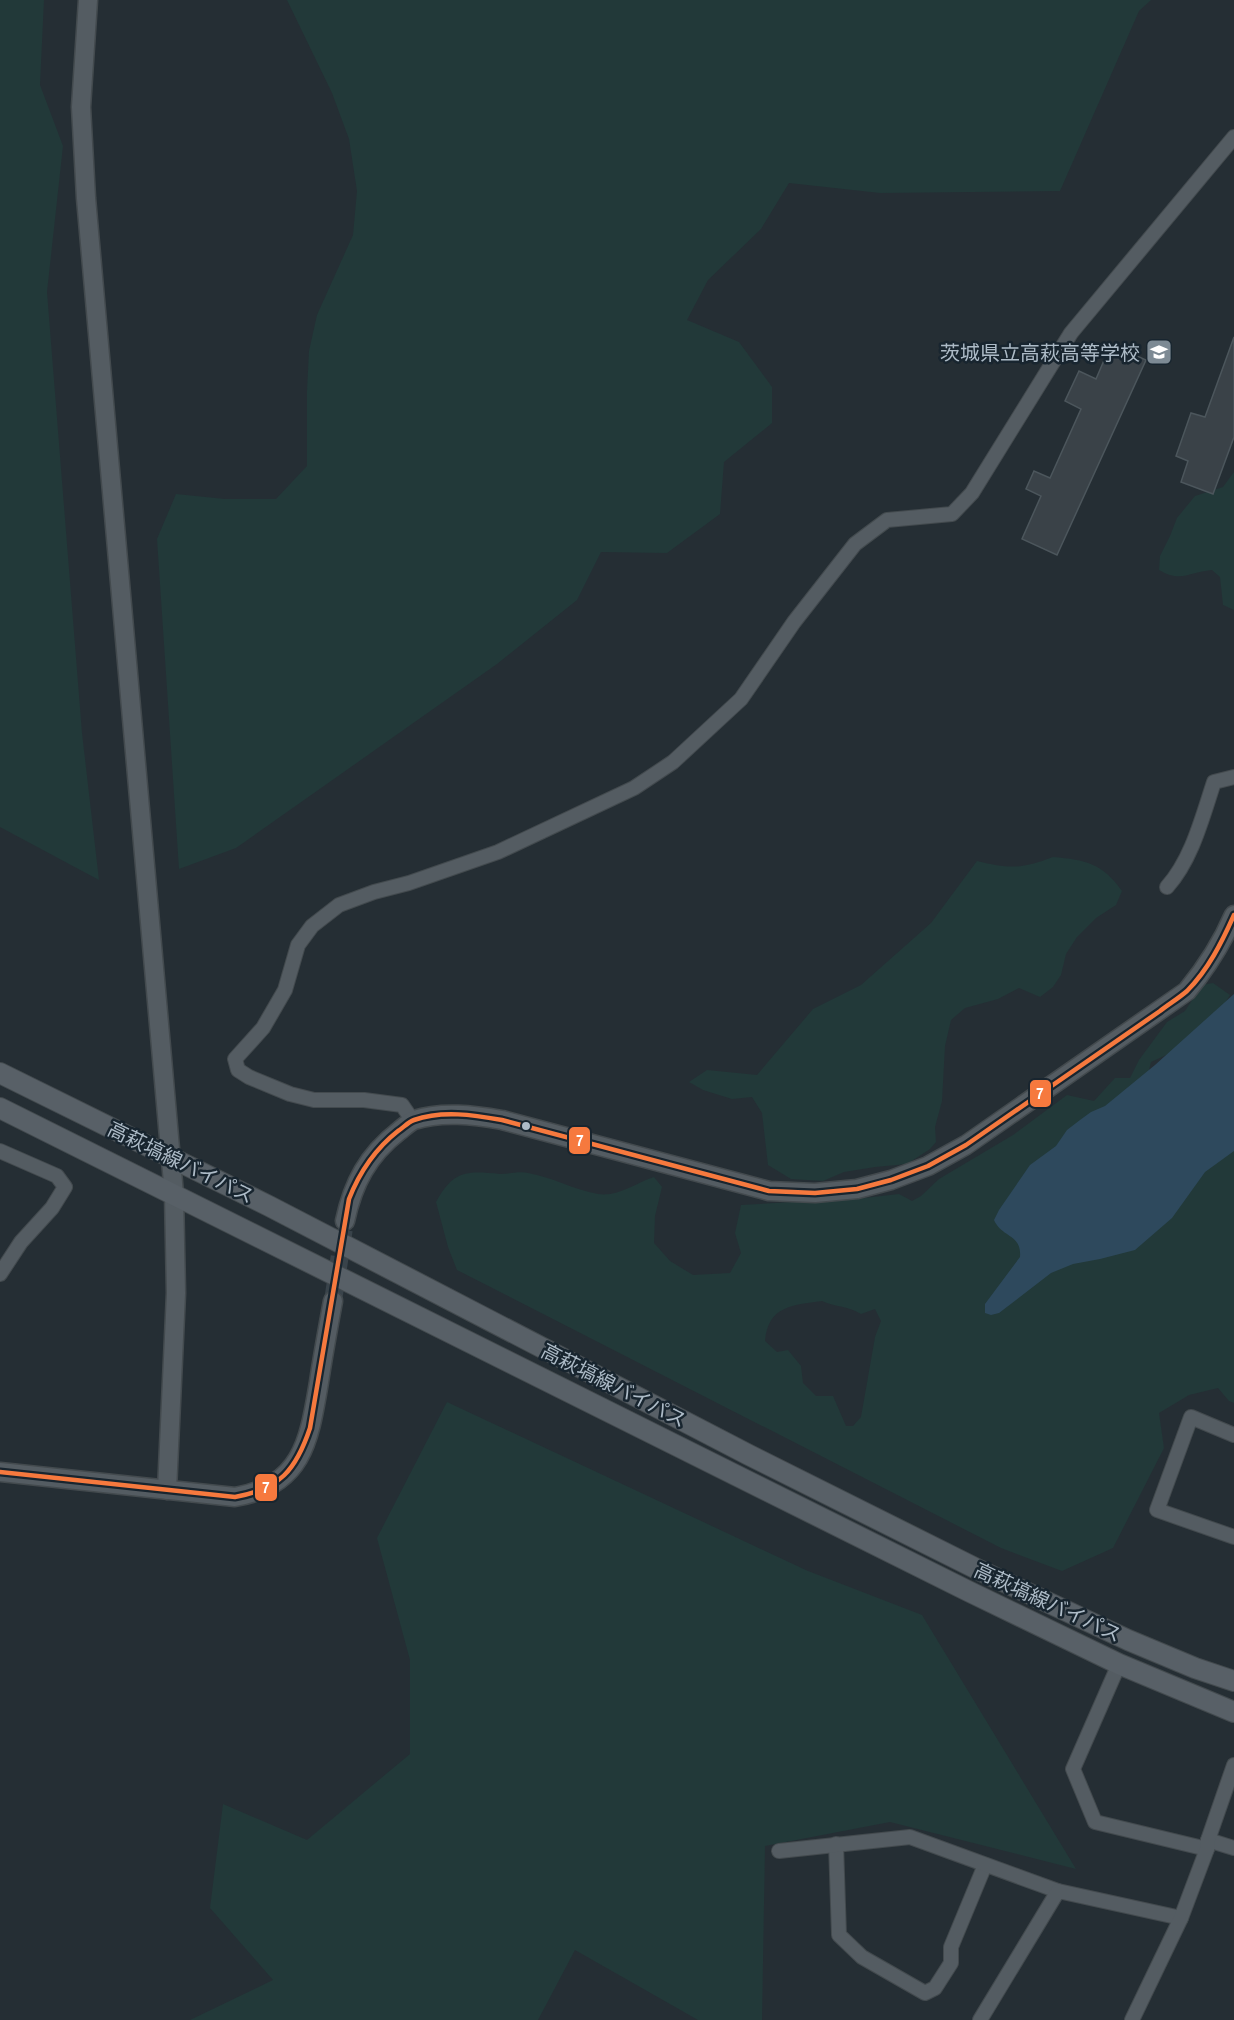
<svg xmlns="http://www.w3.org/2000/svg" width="1234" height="2020" viewBox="0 0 1234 2020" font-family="'Archivo Narrow','Noto Sans JP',sans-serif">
  <rect width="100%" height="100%" fill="#252e34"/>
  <g fill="#223939" fill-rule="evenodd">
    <path d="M 0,0 L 44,0 L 40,85 L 63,146 L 47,292 L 82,733 L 99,880 L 0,827 Z"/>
    <path d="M 287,0 L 1151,0 L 1139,11 L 1060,191 L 880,193 L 789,183 L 761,229 L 708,280 L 687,320 L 739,342 L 772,387 L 772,423 L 724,462 L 720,514 L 667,553 L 601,552 L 577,600 L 497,664 L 236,848 L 179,869 L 157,539 L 176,494 L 225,499 L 276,499 L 307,466 L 307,391 L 309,351 L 317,315 L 353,235 L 357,191 L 349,139 L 332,93 Z"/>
    <path d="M 1234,472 L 1234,610 L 1223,605 L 1220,577 L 1212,570 C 1189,572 1181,583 1159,570 L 1160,556 L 1170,536 L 1177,518 L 1195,496 L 1223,487 Z"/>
    <path d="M 1053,857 C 1086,860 1102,863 1122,891 L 1116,905 L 1096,918 L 1077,937 L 1066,954 L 1061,975 L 1053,987 L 1040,997 L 1019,988 L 998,999 L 965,1008 L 951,1020 L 945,1046 L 942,1101 L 935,1127 L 936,1142 L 930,1149 L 907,1164 L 875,1167 L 844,1172 L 823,1181 L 791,1179 L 768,1165 L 762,1113 L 752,1097 L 732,1099 L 703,1090 L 689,1082 L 707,1070 L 757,1075 L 813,1009 L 861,985 L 931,923 L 977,861 C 1010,869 1021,869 1053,857 Z"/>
    <path d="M 1213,983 L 1230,995 L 1203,1038 L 1151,1062 L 1148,1074 L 1234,1128 L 1234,1403 L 1229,1401 L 1218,1388 L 1189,1395 L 1159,1413 L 1164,1448 L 1113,1548 L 1062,1571 L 1001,1548 L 457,1270 L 448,1247 L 436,1202 C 454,1170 466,1171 500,1174 C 509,1174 519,1171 528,1173 C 552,1177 574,1190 598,1194 C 619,1197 635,1183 654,1177 L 662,1187 L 655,1216 L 654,1243 L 670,1261 L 693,1275 L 730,1273 L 741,1253 L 735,1233 L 741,1205 L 864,1198 L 899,1194 L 912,1201 L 921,1196 L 939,1179 L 1013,1135 L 1067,1095 L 1094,1101 L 1115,1078 L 1130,1078 L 1139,1060 L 1167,1022 L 1185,1011 L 1202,985 ZM 822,1301 C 835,1307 849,1306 861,1314 L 875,1309 L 881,1321 L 875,1337 L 861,1417 L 853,1426 L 846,1426 L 833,1396 L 816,1396 L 803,1383 L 801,1366 L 788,1350 L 777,1352 L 765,1341 C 768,1306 792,1305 822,1301 Z"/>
    <path d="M 447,1402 L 808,1571 L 922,1615 L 1076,1869 L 890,1822 L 765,1846 L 762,2020 L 698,2020 L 575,1950 L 538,2020 L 190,2020 L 273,1980 L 210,1908 L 223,1804 L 307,1840 L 410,1754 L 410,1660 L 377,1538 Z"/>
  </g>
  <path fill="#2e495d" d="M 1234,994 L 1234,1151 L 1205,1172 L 1172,1218 L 1135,1250 L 1100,1259 L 1073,1264 L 1051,1273 L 999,1313 L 991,1315 L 985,1313 L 985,1304 L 1020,1257 C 1022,1234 1002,1238 994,1220 L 999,1210 L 1030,1165 L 1056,1146 L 1067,1130 L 1080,1120 L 1091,1112 L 1105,1106 L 1155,1065 Z"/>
  <g fill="#3a4248" stroke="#4c565c" stroke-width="1.5">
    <path d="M 1234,337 L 1234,437 L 1213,494 L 1181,482 L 1188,461 L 1176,456 L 1191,413 L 1205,417 Z"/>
    <path d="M 1111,344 L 1146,360 L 1057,555 L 1022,539 L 1041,496 L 1026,489 L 1034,471 L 1050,478 L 1081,409 L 1065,401 L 1079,371 L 1096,379 Z"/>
  </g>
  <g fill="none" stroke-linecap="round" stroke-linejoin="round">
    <path stroke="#39434a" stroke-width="18" stroke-dasharray="18 9" stroke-linecap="butt" d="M 333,1301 L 345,1221"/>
    <defs>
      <g id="minor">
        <path d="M 1167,887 C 1192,859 1202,818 1214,782 L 1234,777"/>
        <path d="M 413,1121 L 402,1105 L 364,1100 L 314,1100 L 290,1094 L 249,1077 L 238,1070 L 235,1059 L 263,1028 L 285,990 L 298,945 L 312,926 L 339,905 L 374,892 L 409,883 L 498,852 L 634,788 L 673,762 L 741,699 L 794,622 L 855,544 L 887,520 L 952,514 L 972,493 L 1071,333 L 1234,137"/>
        <path d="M 0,1151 L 57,1176 L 65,1187 L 52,1208 L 21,1242 L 0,1274"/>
        <path d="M 1234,1435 L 1191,1417 L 1157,1510 L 1234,1537"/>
        <path d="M 1119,1664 L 1073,1769 L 1095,1822 L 1207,1849"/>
        <path d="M 1208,1840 L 1234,1848"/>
        <path d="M 836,1844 L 839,1935 L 862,1957 L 925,1993 L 935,1988 L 951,1963 L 951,1947 L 985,1865"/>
        <path d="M 779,1851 L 910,1837 L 1058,1891"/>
        <path d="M 980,2020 L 1058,1891 L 1181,1918"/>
        <path d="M 1132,2020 L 1181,1918 L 1207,1849 L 1208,1840 L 1234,1765"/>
      </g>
      <g id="tertiary">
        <path d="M 88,0 L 81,107 L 86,198 L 174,1194 L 176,1293 L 167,1490"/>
        <path d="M 345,1221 C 353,1183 368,1155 399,1131 C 403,1128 409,1122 414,1120 C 442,1111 474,1115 502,1120 L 769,1191 L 815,1193 L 857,1189 L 891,1180 L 928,1166 L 966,1145 L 1187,991 C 1206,968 1222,943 1234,915"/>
        <path d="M 0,1472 L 235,1497 C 303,1485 309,1441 319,1382 C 323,1355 328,1328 333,1301"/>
      </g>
      <g id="secondary">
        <path d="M 0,1073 L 269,1206 L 749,1455 L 979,1570 L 1128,1640 L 1195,1668 L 1234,1681"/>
        <path d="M 0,1108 L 968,1591 L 1119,1664 L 1234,1712"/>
      </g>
    </defs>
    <use href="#minor" stroke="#434a4e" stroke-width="16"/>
    <use href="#tertiary" stroke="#434a4e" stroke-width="21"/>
    <use href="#secondary" stroke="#434a4e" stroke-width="22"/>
    <use href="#minor" stroke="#545c62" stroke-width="14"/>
    <use href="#tertiary" stroke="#545c62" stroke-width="18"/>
    <use href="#secondary" stroke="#586067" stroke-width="20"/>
    <defs>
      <path id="bus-1" d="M 0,1472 L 235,1497 C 280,1489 296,1470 310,1428 L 349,1199 C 360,1171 375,1149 398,1131 C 403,1128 408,1122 414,1120 C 442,1110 474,1115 502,1120 L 769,1191 L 815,1193 L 857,1189 L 891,1180 L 928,1166 L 966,1145 L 1160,1011 C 1169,1004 1179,998 1187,991 C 1208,970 1222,942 1234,915"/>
    </defs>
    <use href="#bus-1" stroke="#18252f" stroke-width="9"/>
    <use href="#bus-1" stroke="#f6793e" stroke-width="4.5"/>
  </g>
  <defs>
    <symbol id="school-square" viewBox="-11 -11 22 22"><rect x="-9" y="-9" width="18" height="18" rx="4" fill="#7d8a94" stroke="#18252f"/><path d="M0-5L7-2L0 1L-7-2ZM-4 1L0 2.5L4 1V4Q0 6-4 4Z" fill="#fff"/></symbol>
  </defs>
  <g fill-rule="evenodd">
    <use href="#school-square" x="1144" y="337" width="30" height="30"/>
  </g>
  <circle fill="#adbbc7" stroke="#18252f" stroke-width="2" cx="526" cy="1126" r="5"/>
  <g text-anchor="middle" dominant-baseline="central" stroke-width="5" stroke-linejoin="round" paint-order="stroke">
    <g font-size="20" fill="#adbbc7" stroke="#18252f" text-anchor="end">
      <text x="1140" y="352">茨城県立高萩高等学校</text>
    </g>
    <g font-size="20" fill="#adbbc7" stroke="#18252f">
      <text transform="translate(181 1162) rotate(26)">高萩塙線バイパス</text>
      <text transform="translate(614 1385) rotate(27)">高萩塙線バイパス</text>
      <text transform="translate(1048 1602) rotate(25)">高萩塙線バイパス</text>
    </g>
  </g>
  <g stroke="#18252f" stroke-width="2">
    <rect x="1029" y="1079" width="23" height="29" rx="6" fill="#f6793e"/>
    <rect x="568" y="1126" width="23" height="29" rx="6" fill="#f6793e"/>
    <rect x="254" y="1473" width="24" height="29" rx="6" fill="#f6793e"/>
  </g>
  <g font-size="16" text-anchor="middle" font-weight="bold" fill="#fff">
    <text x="1040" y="1099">7</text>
    <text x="580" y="1146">7</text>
    <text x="266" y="1493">7</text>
  </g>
</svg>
